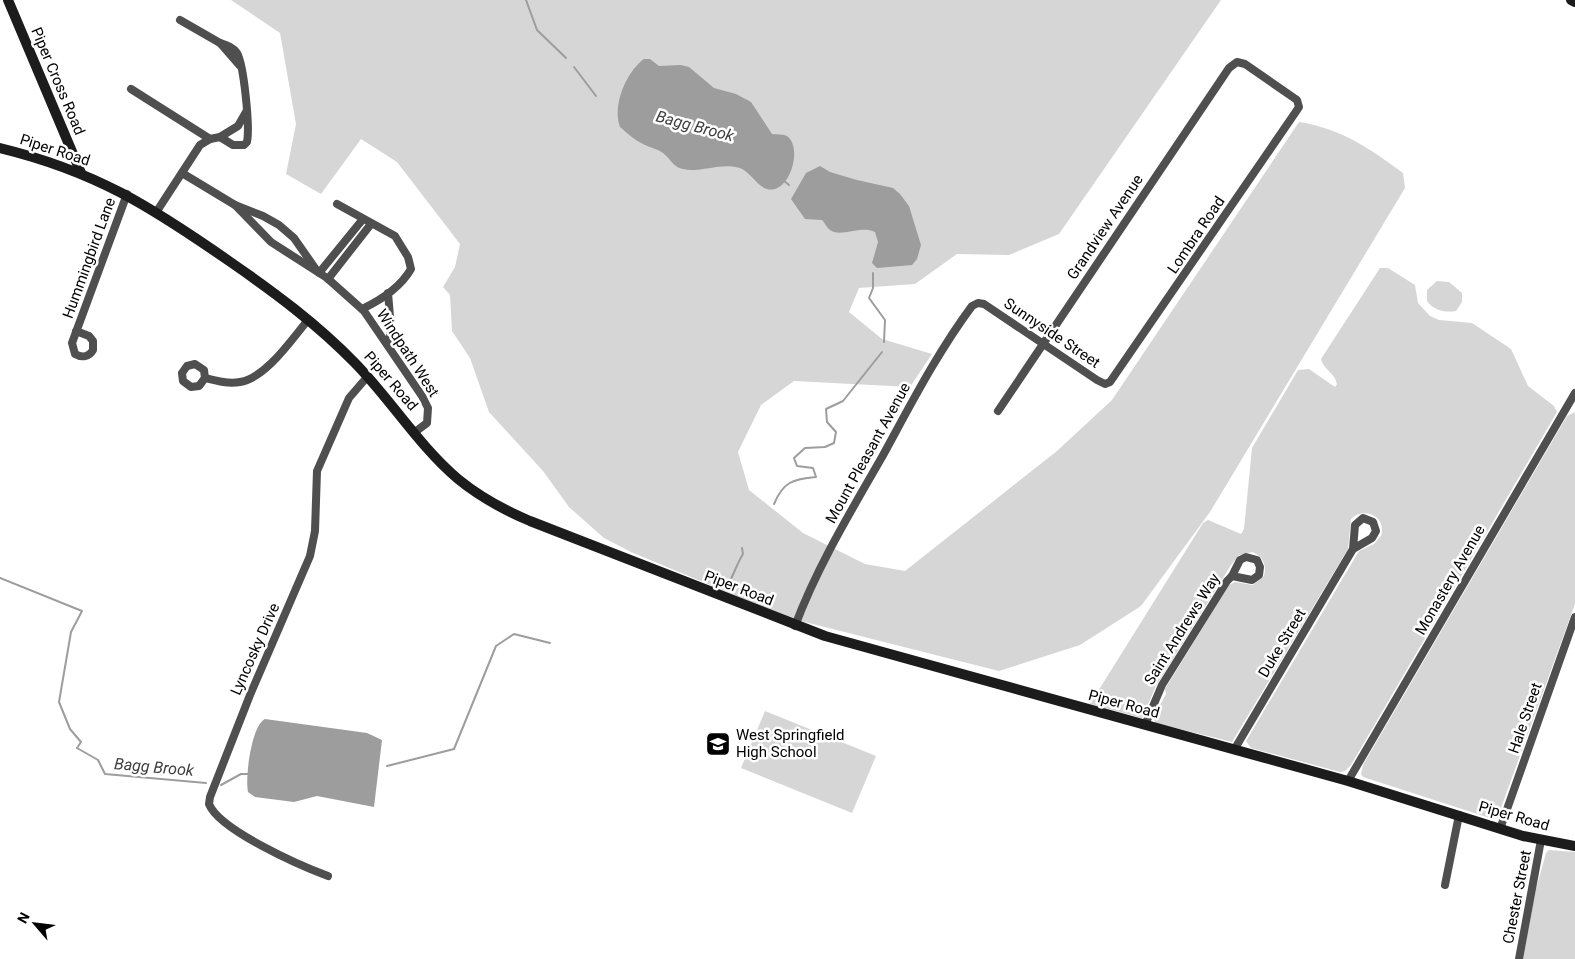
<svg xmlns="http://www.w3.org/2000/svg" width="1575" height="959" viewBox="0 0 1575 959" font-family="Roboto,sans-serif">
  <rect width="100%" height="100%" fill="#fff"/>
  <g fill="#d6d6d6">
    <path d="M 231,0 L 1221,0 L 1059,234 L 1009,255 L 957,254 L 915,284 L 859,288 L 849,312 L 882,339 L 932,354 L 910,387 L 794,381 L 761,405 L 738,452 L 749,490 L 803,533 L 865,564 L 905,571 L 1057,451 L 1112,400 L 1299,122 C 1340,128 1371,149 1403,173 L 1405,188 L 1210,512 L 1141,606 L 1080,645 L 999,671 L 789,618 L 631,552 L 604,538 L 569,507 L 543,471 L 489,412 L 470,358 L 452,331 L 450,295 L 443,287 L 455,267 L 460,244 L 397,162 L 361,139 L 321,194 L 286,174 L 296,124 L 280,33 Z"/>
    <path d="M 1380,268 L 1388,268 L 1415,285 L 1418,303 L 1430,316 L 1439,320 L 1472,323 L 1511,349 L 1528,386 L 1554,406 L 1557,412 L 1351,765 L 1345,771 L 1340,772 L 1251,748 L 1246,741 L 1359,551 L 1374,544 L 1381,536 C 1387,517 1365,506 1351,519 L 1348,549 L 1232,742 L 1156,723 L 1153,718 L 1166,694 L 1165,689 L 1229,585 L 1235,582 L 1253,585 L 1264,576 C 1267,565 1263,556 1252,552 L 1239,555 L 1231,565 L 1156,686 L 1142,718 L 1090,704 L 1203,523 L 1208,520 L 1241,534 L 1244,529 L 1252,448 L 1298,370 L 1309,369 L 1335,387 L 1337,384 C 1335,373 1323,369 1321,359 Z"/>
    <path d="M 1437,281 L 1449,282 L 1462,293 L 1462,302 L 1456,311 C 1445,313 1433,310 1427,301 L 1427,290 Z"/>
    <path d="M 1575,412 L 1575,604 L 1498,816 L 1493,819 L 1363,777 L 1361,774 L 1363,765 L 1567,416 Z"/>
    <path d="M 765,711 L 876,756 L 852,813 L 741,768 Z"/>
    <path d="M 1549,850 L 1575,852 L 1575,959 L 1523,959 L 1536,889 L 1546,853 Z"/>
  </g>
  <g fill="#9d9d9d">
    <path d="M 644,59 L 650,59 L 659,66 L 681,65 L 689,67 L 714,88 L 736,94 L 751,102 L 772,134 C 778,135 786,133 790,139 C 800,152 791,184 775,189 C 759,193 753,173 740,168 C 724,163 707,170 691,170 C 672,169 674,162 663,153 C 658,149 651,148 645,145 C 636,141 628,134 620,127 C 612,106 626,72 644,59 Z"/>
    <path d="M 820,166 L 830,172 L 857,180 L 893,188 L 900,194 L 909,206 L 921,245 L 917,259 L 912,265 L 877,268 L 872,263 L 878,242 L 875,232 C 861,225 840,238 830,230 C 827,228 825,223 822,220 L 805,219 L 791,199 L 806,173 Z"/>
    <path d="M 265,719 L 367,733 L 382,740 L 374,807 L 317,796 L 294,802 L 255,797 L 248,792 C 245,778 251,726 265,719 Z"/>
  </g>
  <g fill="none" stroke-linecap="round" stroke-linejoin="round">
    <g stroke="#9d9d9d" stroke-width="2">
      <path d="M 526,0 L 537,30 L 566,58"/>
      <path d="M 574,67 L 596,96"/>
      <path d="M 783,180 L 789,185"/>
      <path d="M 873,273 L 873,288 L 869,298 L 885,320 L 884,342"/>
      <path d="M 774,504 C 783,482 793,479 816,477 L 813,468 L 797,466 L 794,458 L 805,448 L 825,447 L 834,443 L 836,432 L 827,422 L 826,409 L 843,401 L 882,352"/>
      <path d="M 0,578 L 82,611 L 71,632 L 59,702 L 70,729 L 81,742 L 77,748 L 98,760 L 105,774 L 206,783"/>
      <path d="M 726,587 C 734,576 736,565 743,554 L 742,548"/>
      <path d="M 387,766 L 454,749 L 496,646 L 514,634 L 550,643"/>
      <path d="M 221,785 L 241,774 L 249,774"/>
    </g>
    <g stroke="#4f4f4f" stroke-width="8">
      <path d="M 180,20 L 220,43"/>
      <path d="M 131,89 L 210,139"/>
      <path d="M 220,137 L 238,126 L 246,112"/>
      <path d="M 182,173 L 235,205 L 263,216 L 279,225 L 294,238 L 315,268"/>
      <path d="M 337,204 L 395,236 L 408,257 L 411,269 C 400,288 381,300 362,309"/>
      <path d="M 235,205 L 271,242 L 327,278 L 364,311 L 422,396 L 428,408 L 427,423 L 415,432"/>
      <path d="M 157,211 L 200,145 L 210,139 L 220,137 L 233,145 L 244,145 L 247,142 C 250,127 244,65 237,53 C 233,47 226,45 220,43 L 240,66"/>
      <path d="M 319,273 L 363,219"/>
      <path d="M 328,279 L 371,224"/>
      <path d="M 388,293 L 391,328 L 389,346"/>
      <path d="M 76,331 L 89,336 L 93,341 L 93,350 C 89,357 82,358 75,354 L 72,343 L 127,194"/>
      <path d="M 205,378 L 199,386 L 191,387 L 183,381 L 182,373 L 187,366 L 195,364 L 204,370 L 205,378 C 217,381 228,384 240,382 C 266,378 292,339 308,320"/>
      <path d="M 1363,518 L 1373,522 L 1376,531 L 1372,538 L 1353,549 L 1355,525 Z"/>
      <path d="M 1246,557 L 1257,560 L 1260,567 L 1259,575 L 1252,580 L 1232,576 L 1240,560 Z"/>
      <path d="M 795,626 C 817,567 851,511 882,457 C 910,406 937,353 972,306 L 978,303 L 984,304 L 1097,380 L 1105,384 L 1110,382 L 1295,113 L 1299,107 L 1297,100 L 1245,64 L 1237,62 L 1229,68 L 998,411"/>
      <path d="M 1145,725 L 1162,685 L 1227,581 L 1232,576"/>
      <path d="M 1234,750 L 1353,549"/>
      <path d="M 1348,781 L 1575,393"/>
      <path d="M 1500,829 L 1575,617"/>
      <path d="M 328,876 C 301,866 219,830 209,804 L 210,797 L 250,695 L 310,556 L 315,531 L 317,471 L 349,398 L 368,376"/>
      <path d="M 1445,885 L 1459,815"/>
      <path d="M 1519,959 L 1541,840"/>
    </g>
    <g stroke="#1c1c1c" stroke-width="10">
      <path d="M 8,0 L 81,173"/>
      <path d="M 1571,0 L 1575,2"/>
      <path d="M 0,148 C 95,171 150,206 229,261 C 274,292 317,324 355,363 C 391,400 419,446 458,479 C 480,497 504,510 530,521 L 825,636 L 1348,781 L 1523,836 L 1575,846"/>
    </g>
  </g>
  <defs>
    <symbol id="school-square" viewBox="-11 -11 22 22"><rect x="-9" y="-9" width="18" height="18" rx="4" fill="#000" stroke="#fff"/><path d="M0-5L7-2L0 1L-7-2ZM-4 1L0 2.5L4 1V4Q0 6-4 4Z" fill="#fff"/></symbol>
  </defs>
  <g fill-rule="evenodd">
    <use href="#school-square" x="704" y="730" width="28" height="28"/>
  </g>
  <g text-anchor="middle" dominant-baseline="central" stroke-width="5" stroke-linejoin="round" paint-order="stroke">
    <g font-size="15" fill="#000" stroke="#fff">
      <text transform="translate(58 81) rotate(67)">Piper Cross Road</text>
      <text transform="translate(55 150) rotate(18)">Piper Road</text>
      <text transform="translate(1105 227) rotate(-56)">Grandview Avenue</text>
      <text transform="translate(1196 235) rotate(-56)">Lombra Road</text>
      <text transform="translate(89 258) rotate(-70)">Hummingbird Lane</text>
      <text transform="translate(1052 333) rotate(34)">Sunnyside Street</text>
      <text transform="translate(408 353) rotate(57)">Windpath West</text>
      <text transform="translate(391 381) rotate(49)">Piper Road</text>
      <text transform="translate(868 453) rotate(-61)">Mount Pleasant Avenue</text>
      <text transform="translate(1450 580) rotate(-60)">Monastery Avenue</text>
      <text transform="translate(739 588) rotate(21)">Piper Road</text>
      <text transform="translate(1182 629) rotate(-58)">Saint Andrews Way</text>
      <text transform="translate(1282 643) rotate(-59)">Duke Street</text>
      <text transform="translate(255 649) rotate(-66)">Lyncosky Drive</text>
      <text transform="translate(1124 704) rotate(15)">Piper Road</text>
      <text transform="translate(1525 718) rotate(-71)">Hale Street</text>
      <text transform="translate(1514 816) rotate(16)">Piper Road</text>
      <text transform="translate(1517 897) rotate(-79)">Chester Street</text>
    </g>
    <g font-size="15" fill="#000" stroke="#fff" text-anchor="start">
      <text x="736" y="735">West Springfield<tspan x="736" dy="17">High School</tspan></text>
    </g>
    <g font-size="16" font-style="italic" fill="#3e3e3e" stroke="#fff">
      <text transform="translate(695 126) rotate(15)">Bagg Brook</text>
      <text transform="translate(154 767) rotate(5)">Bagg Brook</text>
    </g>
  </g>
  <g transform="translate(35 924) rotate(298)" stroke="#ffffff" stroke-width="4" paint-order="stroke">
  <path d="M0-4L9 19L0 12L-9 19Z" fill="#000000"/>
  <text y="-8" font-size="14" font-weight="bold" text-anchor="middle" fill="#000000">N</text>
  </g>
</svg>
